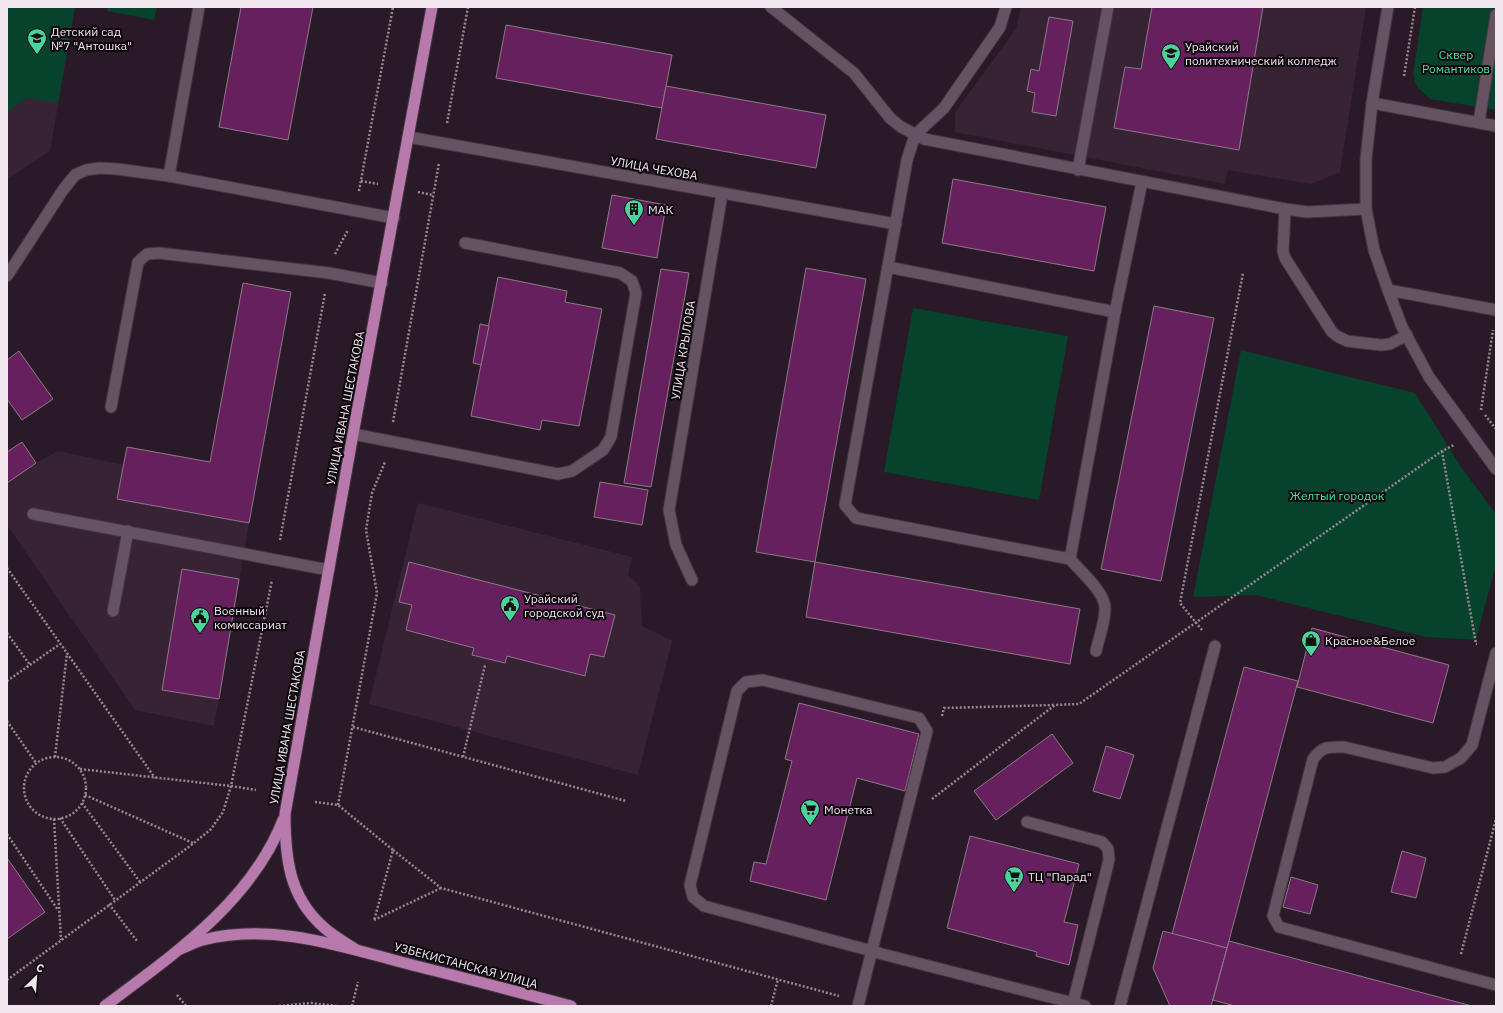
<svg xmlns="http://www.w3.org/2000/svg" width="1503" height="1013" viewBox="0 0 1503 1013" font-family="'IBM Plex Sans',sans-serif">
  <rect width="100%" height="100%" fill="#2a1a27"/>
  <g fill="#382334">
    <path d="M 7,7 L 75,7 L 50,151 L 7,179 Z"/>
    <path d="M 1021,7 L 1366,7 L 1340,172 L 1311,184 L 1228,170 L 1225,184 L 955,132 L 955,112 L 1016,29 Z"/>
    <path d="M 58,451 L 124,465 L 118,499 L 249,523 L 214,726 L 135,710 L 7,525 L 7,483 L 36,463 Z"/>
    <path d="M 418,503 L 632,557 L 628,575 L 640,586 L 642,626 L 672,641 L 638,775 L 369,704 Z"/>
  </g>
  <g fill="#06422c">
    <path d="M 7,7 L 75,7 L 58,103 L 27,98 L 7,112 Z"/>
    <path d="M 108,7 L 157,7 L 154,20 L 107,11 Z"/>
    <path d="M 1423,7 L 1496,7 L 1496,110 L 1430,99 L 1417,87 L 1413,75 Z"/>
    <path d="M 913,308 L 1068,336 L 1039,500 L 884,472 Z"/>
    <path d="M 1241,350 L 1415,393 L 1461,467 L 1496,514 L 1496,564 L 1476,640 L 1426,637 L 1256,595 L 1193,597 Z"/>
  </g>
  <g fill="#67205e" stroke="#8c7988">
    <path d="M 241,7 L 313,7 L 288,140 L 219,127 Z"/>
    <path d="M 1152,7 L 1263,7 L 1239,150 L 1114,128 L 1125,67 L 1141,69 Z"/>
    <path d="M 1049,17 L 1073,21 L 1056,116 L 1032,112 L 1035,93 L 1027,91 L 1031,69 L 1039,71 Z"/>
    <path d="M 506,25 L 672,55 L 662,108 L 496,78 Z"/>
    <path d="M 666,86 L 826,115 L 816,168 L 656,139 Z"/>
    <path d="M 953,179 L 1106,207 L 1094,271 L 942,243 Z"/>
    <path d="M 612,195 L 666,205 L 657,258 L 602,248 Z"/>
    <path d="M 806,268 L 866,279 L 815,562 L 756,552 Z"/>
    <path d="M 661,269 L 689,273 L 651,487 L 624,483 Z"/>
    <path d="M 498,277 L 567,291 L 565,302 L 602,309 L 579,426 L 542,420 L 540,430 L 471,416 Z"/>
    <path d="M 243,283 L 291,292 L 249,523 L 117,499 L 127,447 L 210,462 Z"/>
    <path d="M 1154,306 L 1214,318 L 1161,581 L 1101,569 Z"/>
    <path d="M 480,324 L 489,326 L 481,365 L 473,363 Z"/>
    <path d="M 19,351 L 53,399 L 22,420 L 7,399 L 7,360 Z"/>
    <path d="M 22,442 L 36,463 L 7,483 L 7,452 Z"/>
    <path d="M 600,482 L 648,490 L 642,525 L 594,517 Z"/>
    <path d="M 409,562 L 615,615 L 604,657 L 590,654 L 585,676 L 507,656 L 505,663 L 472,655 L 474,648 L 406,630 L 412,605 L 399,602 Z"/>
    <path d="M 815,562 L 1080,609 L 1070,664 L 806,617 Z"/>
    <path d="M 182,569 L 239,579 L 219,699 L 162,690 Z"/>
    <path d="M 1312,628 L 1449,665 L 1433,723 L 1297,687 Z"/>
    <path d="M 1244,667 L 1298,681 L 1227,948 L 1172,934 Z"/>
    <path d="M 799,703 L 919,734 L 905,791 L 857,778 L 826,900 L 750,881 L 754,862 L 766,864 L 792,761 L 785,759 Z"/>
    <path d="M 1052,734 L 1073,763 L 996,820 L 974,791 Z"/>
    <path d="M 1106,746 L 1134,755 L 1120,799 L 1093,791 Z"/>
    <path d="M 970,836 L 1079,864 L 1064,922 L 1078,925 L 1069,965 L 1036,956 L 1037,952 L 947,928 Z"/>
    <path d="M 1402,851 L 1426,858 L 1416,898 L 1391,892 Z"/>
    <path d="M 7,858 L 45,912 L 7,939 Z"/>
    <path d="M 1291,877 L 1318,885 L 1310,914 L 1283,907 Z"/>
    <path d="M 1163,931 L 1227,948 L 1211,1006 L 1170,1006 L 1153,968 Z"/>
    <path d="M 1229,941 L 1472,1006 L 1235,1006 L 1213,1000 Z"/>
  </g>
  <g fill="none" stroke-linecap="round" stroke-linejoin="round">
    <defs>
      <g id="service">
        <path d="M 1006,7 L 1000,27 L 944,108 L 915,135 L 907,160 L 845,505 L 856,518 L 1070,559 L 1115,312 L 1142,182"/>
        <path d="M 1372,103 L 1496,126"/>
        <path d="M 1479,122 L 1496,15"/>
        <path d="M 408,137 L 896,224"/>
        <path d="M 1078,170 L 1108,7"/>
        <path d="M 169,176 L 199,7"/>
        <path d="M 1285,209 L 1283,251 L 1285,258 L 1332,332 L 1337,336 L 1347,341 L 1381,345 L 1390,344 L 1407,335"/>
        <path d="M 888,267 L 1115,312"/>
        <path d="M 7,276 L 63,190 L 75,175 L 86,170 L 100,168 L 117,169 L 169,176 L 394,218"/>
        <path d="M 1388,290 L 1496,310"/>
        <path d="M 111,407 L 138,262 L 147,254 L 159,253 L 329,273 L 382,283"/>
        <path d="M 353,434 L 558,474 L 572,471 L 603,450 L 611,437 L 636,293 L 632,281 L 620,273 L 465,243"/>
        <path d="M 33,514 L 329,570"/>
        <path d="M 1070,559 C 1080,571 1106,593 1105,609 C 1105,622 1099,638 1096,651"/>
        <path d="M 692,580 L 676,545 L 669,510 L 722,194"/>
        <path d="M 113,611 L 128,531"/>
        <path d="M 1496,653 L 1472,745 L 1461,758 L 1445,767 L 1433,768 L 1344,747 C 1328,747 1323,746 1313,759 L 1273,916 L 1279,927 L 1496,985"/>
        <path d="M 1027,822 L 1102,842 L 1108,849 L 1109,860 L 1073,1003"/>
        <path d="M 858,1006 L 927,731 L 919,718 L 763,680 L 746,682 L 737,691 L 690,885 L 693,897 L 704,906 L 872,951 L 882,954 L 1085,1006"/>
        <path d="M 1120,1006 L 1215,646"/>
      </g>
      <g id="minor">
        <path d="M 771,7 L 854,73 L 890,118 L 901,127 L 924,139 L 1285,209 L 1307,212 L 1366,209"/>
        <path d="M 1388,7 L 1372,103 L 1366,159 L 1366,209 L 1374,250 L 1388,290 L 1402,327 L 1429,377 L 1496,469"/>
      </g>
      <g id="primary">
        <path d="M 180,949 C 188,946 195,942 203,940 C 274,922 343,947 412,965 C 465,978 518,992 571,1006"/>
        <path d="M 355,949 C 347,944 339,939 332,934 C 290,903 285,862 285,814 L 353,434 L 432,7"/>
        <path d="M 105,1006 C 173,955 251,902 283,820"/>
      </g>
    </defs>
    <use href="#service" stroke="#433641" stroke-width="13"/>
    <use href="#minor" stroke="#433641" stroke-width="13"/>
    <use href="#primary" stroke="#433641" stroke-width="13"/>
    <g stroke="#978994" stroke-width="2.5" stroke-dasharray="2 2" stroke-linecap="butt">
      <path d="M 1404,76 L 1415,7"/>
      <path d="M 447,123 L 468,7"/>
      <path d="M 361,181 L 378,184"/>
      <path d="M 359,191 L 393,7"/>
      <path d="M 418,192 L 433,195"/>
      <path d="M 335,254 L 348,230"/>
      <path d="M 1481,410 L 1493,330"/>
      <path d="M 1485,415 L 1496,429"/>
      <path d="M 393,422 L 439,163"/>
      <path d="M 1442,451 L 1476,644 L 1477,644"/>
      <path d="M 280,540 L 325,293"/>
      <path d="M 7,568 L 155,778"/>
      <path d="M 1202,630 L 1180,603 L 1243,273"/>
      <path d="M 7,633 L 30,665"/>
      <path d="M 7,681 L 60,644"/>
      <path d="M 942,716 L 944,708 L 1055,705"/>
      <path d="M 7,721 L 36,763"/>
      <path d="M 353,727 L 626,801"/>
      <path d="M 55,757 L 67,653"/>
      <path d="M 463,757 L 485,665"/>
      <circle cx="55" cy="788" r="31"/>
      <path d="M 80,769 L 231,786 L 256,790"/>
      <path d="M 85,795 L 193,843"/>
      <path d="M 932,799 L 1055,705 L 1079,704 L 1442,451 L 1454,445"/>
      <path d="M 315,802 L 338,805 L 393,850 L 374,921"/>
      <path d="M 82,803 L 140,882"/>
      <path d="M 338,805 L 377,593 L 366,530 L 372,493 L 385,462"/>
      <path d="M 60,818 L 115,900"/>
      <path d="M 54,819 L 61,940"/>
      <path d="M 7,834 L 58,910"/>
      <path d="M 393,850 L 441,888 L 839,996"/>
      <path d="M 109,904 L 137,941"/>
      <path d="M 374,920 L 441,888"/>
      <path d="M 1461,954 L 1496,819"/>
      <path d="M 7,980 L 194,843 L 211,829 L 223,812 L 231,786 L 272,580"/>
      <path d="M 177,995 L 186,1006"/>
      <path d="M 279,1006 L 311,1003 L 337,1006"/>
      <path d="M 352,1006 L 358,982"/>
      <path d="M 771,1006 L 778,979"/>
    </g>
    <use href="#service" stroke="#665362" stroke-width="11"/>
    <use href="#minor" stroke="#665362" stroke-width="11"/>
    <use href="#primary" stroke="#b879ad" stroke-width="11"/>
  </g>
  <defs>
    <symbol id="school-pin" viewBox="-11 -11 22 30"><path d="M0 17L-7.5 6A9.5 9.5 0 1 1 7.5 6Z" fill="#4cd39b" stroke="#0e070d"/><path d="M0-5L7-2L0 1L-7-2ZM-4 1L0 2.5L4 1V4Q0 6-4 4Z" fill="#111"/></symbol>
    <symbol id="university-pin" viewBox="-11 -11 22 30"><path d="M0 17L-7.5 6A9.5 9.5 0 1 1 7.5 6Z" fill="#4cd39b" stroke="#0e070d"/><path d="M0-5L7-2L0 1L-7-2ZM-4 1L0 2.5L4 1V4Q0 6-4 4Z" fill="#111"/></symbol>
    <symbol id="building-pin" viewBox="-11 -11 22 30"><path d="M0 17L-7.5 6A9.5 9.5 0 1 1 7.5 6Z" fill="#4cd39b" stroke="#0e070d"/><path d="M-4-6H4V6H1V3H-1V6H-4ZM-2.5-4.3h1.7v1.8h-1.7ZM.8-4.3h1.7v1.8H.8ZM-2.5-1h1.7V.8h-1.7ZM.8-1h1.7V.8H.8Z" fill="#111"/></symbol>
    <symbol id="civic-pin" viewBox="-11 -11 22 30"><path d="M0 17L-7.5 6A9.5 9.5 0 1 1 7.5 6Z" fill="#4cd39b" stroke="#0e070d"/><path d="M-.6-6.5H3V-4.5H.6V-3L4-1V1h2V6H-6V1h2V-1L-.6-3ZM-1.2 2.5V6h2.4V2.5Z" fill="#111"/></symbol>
    <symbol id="shop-pin" viewBox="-11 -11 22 30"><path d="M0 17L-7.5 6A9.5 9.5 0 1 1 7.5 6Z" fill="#4cd39b" stroke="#0e070d"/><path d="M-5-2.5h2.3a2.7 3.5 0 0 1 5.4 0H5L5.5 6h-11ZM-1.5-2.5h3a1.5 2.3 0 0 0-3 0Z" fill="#111"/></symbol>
    <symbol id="supermarket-pin" viewBox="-11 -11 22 30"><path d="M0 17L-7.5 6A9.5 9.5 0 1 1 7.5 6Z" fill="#4cd39b" stroke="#0e070d"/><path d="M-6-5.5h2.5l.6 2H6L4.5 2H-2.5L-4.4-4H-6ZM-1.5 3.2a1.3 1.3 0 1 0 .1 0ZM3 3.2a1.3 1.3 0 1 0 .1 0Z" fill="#111"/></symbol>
  </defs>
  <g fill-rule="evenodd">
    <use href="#school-pin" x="26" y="27" width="22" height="30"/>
    <use href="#university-pin" x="1160" y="42" width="22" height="30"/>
    <use href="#building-pin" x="623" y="198" width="22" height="30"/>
    <use href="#civic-pin" x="499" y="594" width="22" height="30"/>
    <use href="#civic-pin" x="189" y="606" width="22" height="30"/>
    <use href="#shop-pin" x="1300" y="629" width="22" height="30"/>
    <use href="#supermarket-pin" x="799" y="798" width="22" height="30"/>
    <use href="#supermarket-pin" x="1003" y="865" width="22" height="30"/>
  </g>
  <g text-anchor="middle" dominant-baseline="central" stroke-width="4" stroke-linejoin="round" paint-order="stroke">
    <g font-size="12" fill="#f1e5ee" stroke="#0e070d" text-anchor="start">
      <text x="51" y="31">Детский сад<tspan x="51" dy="14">№7 "Антошка"</tspan></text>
      <text x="1185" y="46">Урайский<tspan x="1185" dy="14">политехнический колледж</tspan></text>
      <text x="648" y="209">МАК</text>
      <text x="524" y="598">Урайский<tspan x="524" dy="14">городской суд</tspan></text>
      <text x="214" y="610">Военный<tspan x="214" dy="14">комиссариат</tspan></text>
      <text x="1325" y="640">Красное&amp;Белое</text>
      <text x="824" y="809">Монетка</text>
      <text x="1028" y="876">ТЦ "Парад"</text>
    </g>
    <g font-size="12" fill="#48e4a4" stroke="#0e070d">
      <text x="1456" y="54">Сквер<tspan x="1456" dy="14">Романтиков</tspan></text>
      <text x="1337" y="495">Желтый городок</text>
    </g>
    <g font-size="12" fill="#f1e5ee" stroke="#0e070d">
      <text transform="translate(654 168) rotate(10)">УЛИЦА ЧЕХОВА</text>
      <text transform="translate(683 350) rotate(-81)">УЛИЦА КРЫЛОВА</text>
      <text transform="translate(345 408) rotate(-79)">УЛИЦА ИВАНА ШЕСТАКОВА</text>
      <text transform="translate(287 727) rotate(-80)">УЛИЦА ИВАНА ШЕСТАКОВА</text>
      <text transform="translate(466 965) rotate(15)">УЗБЕКИСТАНСКАЯ УЛИЦА</text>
    </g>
  </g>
  <rect width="1503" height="1013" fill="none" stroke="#f1e5ee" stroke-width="16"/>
  <g transform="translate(36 977) rotate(25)" stroke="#0e070d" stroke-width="3" paint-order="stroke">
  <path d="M0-3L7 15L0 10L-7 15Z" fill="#f1e5ee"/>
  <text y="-6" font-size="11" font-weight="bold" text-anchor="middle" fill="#f1e5ee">С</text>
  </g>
</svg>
